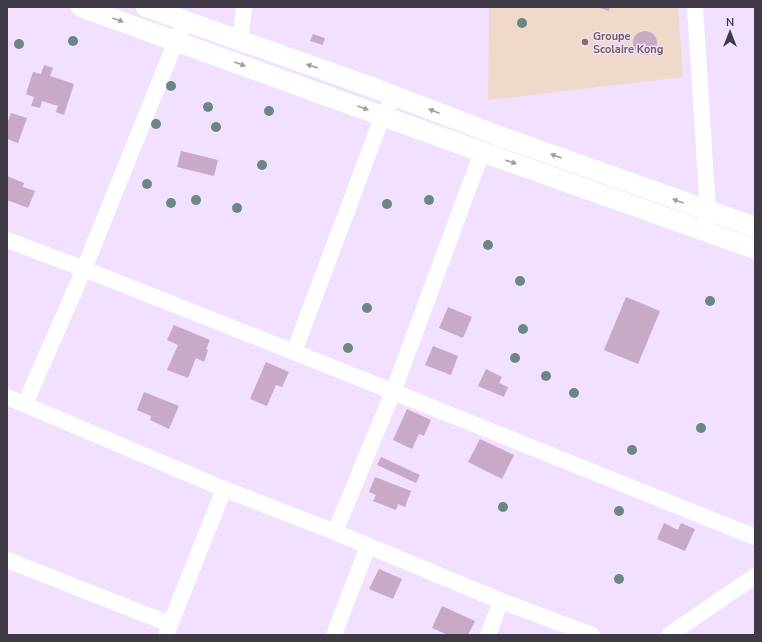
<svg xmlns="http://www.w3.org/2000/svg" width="762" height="642" viewBox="0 0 762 642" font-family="'Nunito Sans',sans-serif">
  <rect width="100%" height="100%" fill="#f1e0ff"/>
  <path fill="#eed9cb" d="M 489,7 L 678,7 L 683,77 L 488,100 Z"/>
  <g fill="#c8aac7">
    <path d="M 597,7 L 610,7 L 609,11 Z"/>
    <circle cx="645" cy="43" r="12"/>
    <path d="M 313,34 L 325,38 L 323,45 L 310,41 Z"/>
    <path d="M 44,65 L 53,68 L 50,76 L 74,84 L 64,115 L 56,112 L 58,106 L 42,101 L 40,108 L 31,106 L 34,97 L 26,94 L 33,72 L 41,74 Z"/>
    <path d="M 11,113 L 27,118 L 18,143 L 7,139 L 7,124 Z"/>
    <path d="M 181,151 L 218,160 L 214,176 L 177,167 Z"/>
    <path d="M 7,176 L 24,183 L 23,187 L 35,191 L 28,208 L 7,200 Z"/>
    <path d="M 626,297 L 660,311 L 638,364 L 604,350 Z"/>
    <path d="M 448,307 L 472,317 L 463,338 L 439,328 Z"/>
    <path d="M 174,325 L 210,340 L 206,349 L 208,350 L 204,362 L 196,358 L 188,378 L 167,370 L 178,345 L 167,340 Z"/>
    <path d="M 433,346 L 458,356 L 451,375 L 425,365 Z"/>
    <path d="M 266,362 L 289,372 L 282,387 L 276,385 L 267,406 L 250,399 Z"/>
    <path d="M 486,369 L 502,377 L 499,383 L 508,387 L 504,397 L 478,386 Z"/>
    <path d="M 144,392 L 179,406 L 169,429 L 150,420 L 151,416 L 137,410 Z"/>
    <path d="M 407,409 L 431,420 L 424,436 L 419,434 L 412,449 L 393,440 Z"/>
    <path d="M 480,439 L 514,455 L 502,479 L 468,462 Z"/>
    <path d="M 381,457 L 420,475 L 416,483 L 377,465 Z"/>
    <path d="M 375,477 L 411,491 L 405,507 L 398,504 L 396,510 L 373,501 L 376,495 L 369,492 Z"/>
    <path d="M 664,523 L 678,530 L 681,523 L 695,529 L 685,551 L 657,539 Z"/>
    <path d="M 379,569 L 402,579 L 393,599 L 369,589 Z"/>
    <path d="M 442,606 L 475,621 L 468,635 L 448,635 L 432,628 Z"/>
  </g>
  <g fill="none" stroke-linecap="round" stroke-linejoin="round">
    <g stroke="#fff" stroke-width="16">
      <path d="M 695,7 L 708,211 L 704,230"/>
      <path d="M 240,41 L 244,7"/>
      <path d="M 7,240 L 84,269 L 294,352 L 755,537"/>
      <path d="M 294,352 L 383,115 L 395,96"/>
      <path d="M 7,397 L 224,489 L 335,532 L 501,601 L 592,635"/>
      <path d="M 25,404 L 84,269 L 184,21"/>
      <path d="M 335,532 L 393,392 L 482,152"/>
      <path d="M 7,560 L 170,624"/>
      <path d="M 166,635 L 224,489"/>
      <path d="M 334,635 L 368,546"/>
      <path d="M 488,635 L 501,601"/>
      <path d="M 669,635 L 755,576"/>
    </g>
    <g stroke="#fff" stroke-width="20">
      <path d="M 81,7 L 482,152 L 755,249"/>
      <path d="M 146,7 L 377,89 L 499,136 L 755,227"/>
    </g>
  </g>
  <g fill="#6c8681">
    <circle cx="522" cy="23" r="5"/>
    <circle cx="73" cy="41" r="5"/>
    <circle cx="19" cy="44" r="5"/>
    <circle cx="171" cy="86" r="5"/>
    <circle cx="208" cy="107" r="5"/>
    <circle cx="269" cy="111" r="5"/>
    <circle cx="156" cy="124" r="5"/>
    <circle cx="216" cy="127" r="5"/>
    <circle cx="262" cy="165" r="5"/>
    <circle cx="147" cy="184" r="5"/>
    <circle cx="196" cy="200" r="5"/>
    <circle cx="429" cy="200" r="5"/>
    <circle cx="171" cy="203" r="5"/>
    <circle cx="387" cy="204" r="5"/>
    <circle cx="237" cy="208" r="5"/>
    <circle cx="488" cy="245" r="5"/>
    <circle cx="520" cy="281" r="5"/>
    <circle cx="710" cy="301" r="5"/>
    <circle cx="367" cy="308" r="5"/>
    <circle cx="523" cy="329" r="5"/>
    <circle cx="348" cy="348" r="5"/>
    <circle cx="515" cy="358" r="5"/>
    <circle cx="546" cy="376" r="5"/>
    <circle cx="574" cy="393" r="5"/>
    <circle cx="701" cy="428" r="5"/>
    <circle cx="632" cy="450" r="5"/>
    <circle cx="503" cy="507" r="5"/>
    <circle cx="619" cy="511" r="5"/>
    <circle cx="619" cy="579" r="5"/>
  </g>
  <defs><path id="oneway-solid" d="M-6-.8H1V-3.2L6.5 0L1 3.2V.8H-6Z"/></defs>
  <g fill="#a09ca2">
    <use href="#oneway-solid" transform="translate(118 20) rotate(20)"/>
    <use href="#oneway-solid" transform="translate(240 64) rotate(20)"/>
    <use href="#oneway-solid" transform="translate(312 66) rotate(-161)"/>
    <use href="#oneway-solid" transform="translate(363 108) rotate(20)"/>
    <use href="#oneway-solid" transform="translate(434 111) rotate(-159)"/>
    <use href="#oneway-solid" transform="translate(556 156) rotate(-160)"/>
    <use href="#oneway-solid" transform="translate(511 162) rotate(19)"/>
    <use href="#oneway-solid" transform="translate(678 201) rotate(-160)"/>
  </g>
  <circle fill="#8d6e63" stroke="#f1e0ff" stroke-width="1.5" cx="585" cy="42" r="4"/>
  <g text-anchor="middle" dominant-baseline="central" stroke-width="3" stroke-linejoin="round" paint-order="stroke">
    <g font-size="11" font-weight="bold" fill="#785e54" stroke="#f1e0ff" text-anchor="start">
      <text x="593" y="36">Groupe<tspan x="593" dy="13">Scolaire Kong</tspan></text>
    </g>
  </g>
  <rect width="762" height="642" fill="none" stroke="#403a46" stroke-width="16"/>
  <g transform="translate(730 32)" stroke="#f1e0ff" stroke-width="3" paint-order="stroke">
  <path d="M0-3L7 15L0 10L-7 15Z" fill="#403a46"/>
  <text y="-6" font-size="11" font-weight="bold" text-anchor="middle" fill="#403a46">N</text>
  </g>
</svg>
